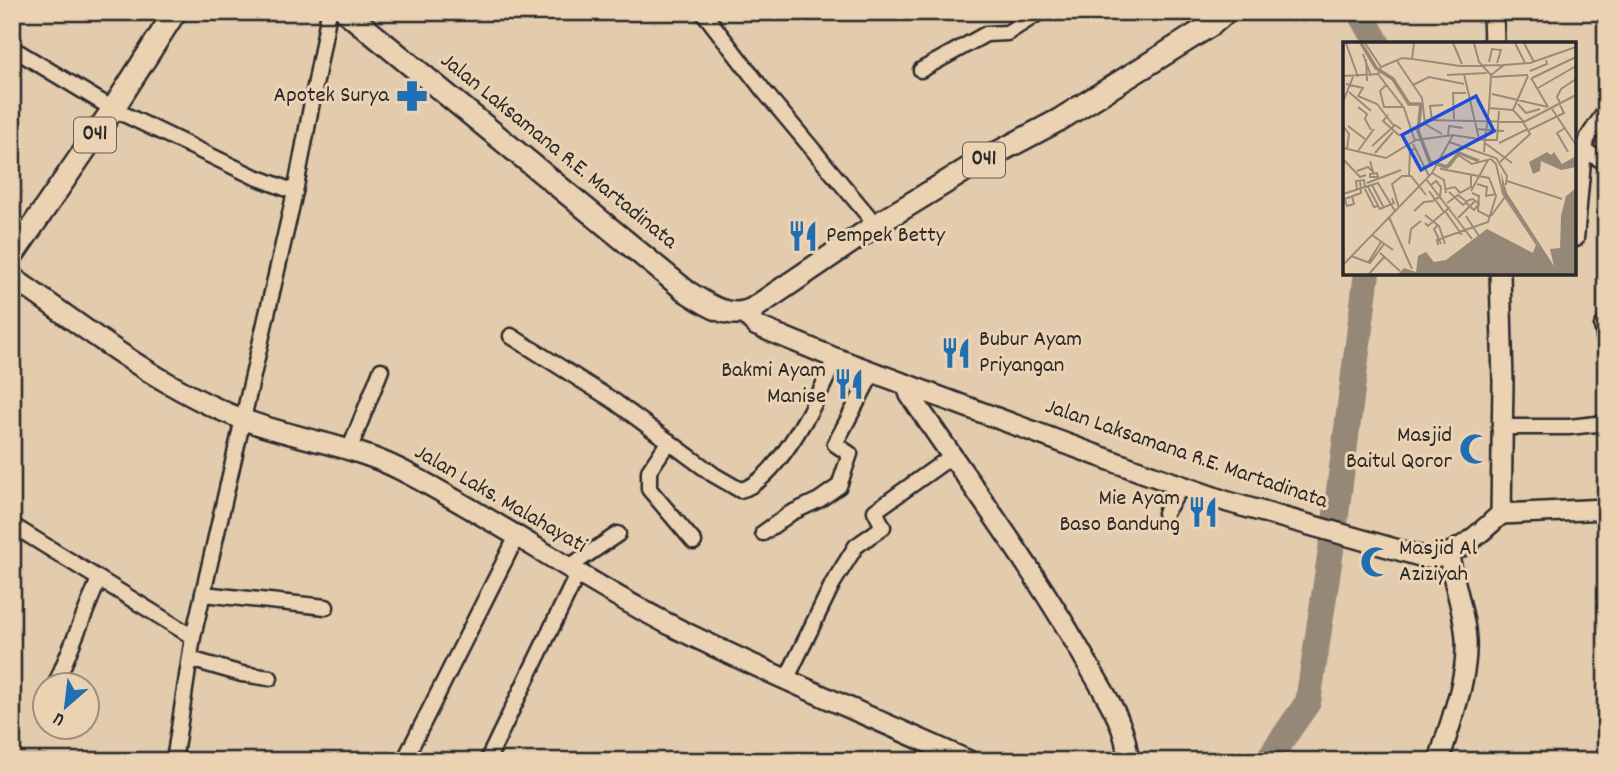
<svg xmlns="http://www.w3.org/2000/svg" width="1618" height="773" viewBox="0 0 1618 773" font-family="Dekko,sans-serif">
  <rect width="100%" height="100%" fill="#e3cbae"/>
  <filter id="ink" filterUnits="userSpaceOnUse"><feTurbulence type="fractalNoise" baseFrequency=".0143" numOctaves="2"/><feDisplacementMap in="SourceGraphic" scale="14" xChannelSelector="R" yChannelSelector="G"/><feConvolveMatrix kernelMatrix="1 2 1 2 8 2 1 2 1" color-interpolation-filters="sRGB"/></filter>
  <g filter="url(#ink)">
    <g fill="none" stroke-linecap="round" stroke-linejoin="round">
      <g stroke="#958877" stroke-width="26">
        <path d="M 1360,12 L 1378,44"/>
        <path d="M 1267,761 L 1308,702 L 1334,530 L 1367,273"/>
      </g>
      <defs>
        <g id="street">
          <path d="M 703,12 L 763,90 L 876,225"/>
          <path d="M 12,48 L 113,109 L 253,176 L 295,192"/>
          <path d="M 921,70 L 986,34 L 1007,33 L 1040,12"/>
          <path d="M 1584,150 L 1606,163"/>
          <path d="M 1576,239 L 1584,150 L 1588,137 L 1606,110"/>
          <path d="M 1606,322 L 1602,326 L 1606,346"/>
          <path d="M 511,336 L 614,401 L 714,475 L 740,490 C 777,483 822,392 835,358"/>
          <path d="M 1502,427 L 1569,427 L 1606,423"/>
          <path d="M 669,441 L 649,471 L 649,489 L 694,542"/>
          <path d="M 350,448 L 381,370"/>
          <path d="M 1165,513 L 1182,486"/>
          <path d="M 12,525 L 193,637"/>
          <path d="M 763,533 L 791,513 L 819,500 L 839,486 L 850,454 L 835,444 L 873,372"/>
          <path d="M 569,567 L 618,534"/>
          <path d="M 203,594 L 326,607"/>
          <path d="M 190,659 L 242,674 L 270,678"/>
          <path d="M 787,678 L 833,583 L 856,546 L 883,527 L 875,511 L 952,456"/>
          <path d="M 55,686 L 99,579"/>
          <path d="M 405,759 L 517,536"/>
          <path d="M 174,761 L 193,637 L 295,192 L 329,12"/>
          <path d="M 487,761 L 578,573"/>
        </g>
        <g id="secondary">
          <path d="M 1493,12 L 1494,44"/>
          <path d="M 12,277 C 84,327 160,388 242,419 C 294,439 350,444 401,470 C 496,519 583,581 678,629 C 773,676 872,717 969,761"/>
          <path d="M 745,314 L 757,326 L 835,358 L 1142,472 L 1228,502 L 1427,558 C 1460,555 1477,535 1501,514 L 1503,382 L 1500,273"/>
          <path d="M 906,384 L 910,395 C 971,485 1037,573 1090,668 C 1107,698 1127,726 1128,761"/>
          <path d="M 1501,514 L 1606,509"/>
          <path d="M 1439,761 C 1450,722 1468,680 1466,640 C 1465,613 1453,582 1449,555"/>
        </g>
        <g id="primary">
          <path d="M 346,12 L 686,291 C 706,304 731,322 754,308 L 876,225 L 974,165 L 1059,120 L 1211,25 L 1226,12"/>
          <path d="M 12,256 L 113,109 L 175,12"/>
        </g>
      </defs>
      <use href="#street" stroke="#2b2b2b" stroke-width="19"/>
      <use href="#secondary" stroke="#2b2b2b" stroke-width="24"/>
      <use href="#primary" stroke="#2b2b2b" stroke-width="26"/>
      <use href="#street" stroke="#ebd2b3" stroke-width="14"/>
      <use href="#secondary" stroke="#ebd2b3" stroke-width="19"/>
      <use href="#primary" stroke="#ebd2b3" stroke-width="21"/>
    </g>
  </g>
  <defs>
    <symbol id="pharmacy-bare" viewBox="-9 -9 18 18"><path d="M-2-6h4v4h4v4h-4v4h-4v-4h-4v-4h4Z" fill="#1f6fb2" stroke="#ebd2b3" stroke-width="2.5" paint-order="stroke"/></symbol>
    <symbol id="restaurant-bare" viewBox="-9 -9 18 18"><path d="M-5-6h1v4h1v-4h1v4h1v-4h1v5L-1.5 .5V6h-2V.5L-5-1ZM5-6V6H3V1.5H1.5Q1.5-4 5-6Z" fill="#1f6fb2" stroke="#ebd2b3" stroke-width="2.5" paint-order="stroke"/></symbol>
    <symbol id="mosque-bare" viewBox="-9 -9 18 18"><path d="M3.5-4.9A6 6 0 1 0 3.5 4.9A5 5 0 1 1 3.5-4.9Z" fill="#1f6fb2" stroke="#ebd2b3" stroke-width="2.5" paint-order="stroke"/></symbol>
  </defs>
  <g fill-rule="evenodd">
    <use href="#pharmacy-bare" x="390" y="74" width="44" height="44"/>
    <use href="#restaurant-bare" x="781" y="214" width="44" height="44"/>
    <use href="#restaurant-bare" x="934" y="331" width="44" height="44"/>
    <use href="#restaurant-bare" x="827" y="362" width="44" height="44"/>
    <use href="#mosque-bare" x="1453" y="427" width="44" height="44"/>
    <use href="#restaurant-bare" x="1181" y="490" width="44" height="44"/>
    <use href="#mosque-bare" x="1354" y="540" width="44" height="44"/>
  </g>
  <g text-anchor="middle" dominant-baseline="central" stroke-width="6" stroke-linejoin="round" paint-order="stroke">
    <g fill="#ebd2b3" stroke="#655d54" stroke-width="2">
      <rect x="74" y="117.5" width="42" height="35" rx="5"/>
      <rect x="963" y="142.5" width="42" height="35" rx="5"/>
    </g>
    <g font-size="21" font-weight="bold" fill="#2b2b2b">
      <text x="95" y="135">041</text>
      <text x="984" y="160">041</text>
    </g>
    <g font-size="23" fill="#2b2b2b" stroke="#ebd2b3" text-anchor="end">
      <text x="389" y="96">Apotek Surya</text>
      <text x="826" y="236" text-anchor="start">Pempek Betty</text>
      <text x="979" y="340" text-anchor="start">Bubur Ayam<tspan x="979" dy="26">Priyangan</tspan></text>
      <text x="826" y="371">Bakmi Ayam<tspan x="826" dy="26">Manise</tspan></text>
      <text x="1452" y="436">Masjid<tspan x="1452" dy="26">Baitul Qoror</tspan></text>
      <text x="1180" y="499">Mie Ayam<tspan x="1180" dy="26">Baso Bandung</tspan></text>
      <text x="1399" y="549" text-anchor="start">Masjid Al<tspan x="1399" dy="26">Aziziyah</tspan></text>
    </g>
    <g font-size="23" fill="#2b2b2b" stroke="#ebd2b3">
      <text transform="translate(558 152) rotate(39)">Jalan Laksamana R.E. Martadinata</text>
      <text transform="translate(1186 455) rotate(19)">Jalan Laksamana R.E. Martadinata</text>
      <text transform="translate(500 500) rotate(30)">Jalan Laks. Malahayati</text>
    </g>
  </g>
  <g transform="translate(1343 42)">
    <rect width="233" height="233" fill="#e3cbae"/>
    <path d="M 204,110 L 208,113 L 211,110 L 219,122 L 233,114 L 233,125 L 218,128 L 198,119 L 197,129 L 190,132 L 186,120 ZM 158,130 L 164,151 L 211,224 L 207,207 L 217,206 L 218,174 L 223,154 L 233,146 L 233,232 L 55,232 L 61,226 L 73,230 L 75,214 L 83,210 L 91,220 L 103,218 L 144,187 L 190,211 L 195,203 L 160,152 Z" fill="#958877"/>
    <path fill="none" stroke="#958877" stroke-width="3.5" d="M 18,1 L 33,26 L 50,37 L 66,62 L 78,62 L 75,89 L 87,120 L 104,125 L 116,111 L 136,119"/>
    <path fill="none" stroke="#998b7a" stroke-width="2" d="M 3,1 L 15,35M 22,1 L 38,25M 71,1 L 69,17 L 117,24 L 161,23M 110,1 L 119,22M 131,1 L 136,20 L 148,33 L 146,66 L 170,68 L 181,80 L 233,53M 172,1 L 182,21M 181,1 L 191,20M 20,12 L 28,34M 23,17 L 24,39M 54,19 L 79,56 L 82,82 L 99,92M 146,20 L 149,7 L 158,8 L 154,21M 187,29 L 204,22 L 203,18M 35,32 L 61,66 L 72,99M 35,32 L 38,25 L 59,16 L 69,17M 121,32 L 136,97M 104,33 L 144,31M 148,33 L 161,23 L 187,21 L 233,5M 0,34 L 35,32M 149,35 L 185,33M 188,36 L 205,65M 189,36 L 233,15M 3,42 L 20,46 L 15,54 L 34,62 L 51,84M 43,43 L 37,49 L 41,65 L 61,65M 70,43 L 86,35 L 121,42M 195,46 L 233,24M 6,50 L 28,69M 149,52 L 205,65M 0,60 L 10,35M 217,61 L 214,55 L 218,47 L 233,37M 175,62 L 183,71 L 197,67M 15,65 L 24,72 L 22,77 L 28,88M 209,67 L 233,103M 170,68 L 185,34M 45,73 L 40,79 L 57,94M 111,77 L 110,51 L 123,51M 81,78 L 180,80 L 187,92 L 157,120M 89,78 L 87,64 L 100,63M 0,84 L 6,92 L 4,107M 5,84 L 22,97M 222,86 L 214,91 L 225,110M 133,87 L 161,89M 186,88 L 221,71 L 217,63M 105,93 L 106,84 L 120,86M 106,100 L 153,116 L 164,134 L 163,143M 142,101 L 169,121M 156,101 L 185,87M 70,102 L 86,134M 29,104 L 52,83 L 58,87M 0,106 L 43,116 L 73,98 L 110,93M 15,109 L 31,87M 141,110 L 142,98 L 154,98 L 156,69M 32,111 L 50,90M 0,117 L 17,135 L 23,133M 97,127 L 107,124 L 115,113 L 129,122 L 148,117 L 153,122 L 160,152 L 194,203 L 182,232M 14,129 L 25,125 L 30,130 L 27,119M 34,131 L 35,135 L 27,135 L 27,132 ZM 89,131 L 101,138 L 103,151M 66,133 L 67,109 L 73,106M 83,137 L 129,197M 164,139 L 219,157M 24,141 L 58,128M 134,142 L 144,145 L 143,154 L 153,152M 29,143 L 41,166M 88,143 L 93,139 L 98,145 L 97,155 L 90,158M 25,145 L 37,167 L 51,161 L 49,156M 22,147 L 31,165 L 35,164M 103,147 L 112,145 L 117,151 L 128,145 L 128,133M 14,148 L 13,139 L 21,138 L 22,146M 86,149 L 101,170M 128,149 L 145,118M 106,150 L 120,163 L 126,158 L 130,157 L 136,162 L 131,168 L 123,161M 129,151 L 136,154 L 135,169 L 147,175M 9,154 L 11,162 L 4,164 L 0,152 L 35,141 L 52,169M 2,157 L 18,151 L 17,138M 104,161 L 115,153 L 124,160M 56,166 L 49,142 L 59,134 L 68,134 L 83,153M 71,169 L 81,160 L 91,159M 102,169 L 119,193M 82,173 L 96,184 L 102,202M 123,174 L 136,194M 148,174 L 162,155M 46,175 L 69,227M 115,176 L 132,159M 82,181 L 85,184 L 107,165M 95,183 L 91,187 L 98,202M 29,193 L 50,208M 66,202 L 68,187 L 78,179M 95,203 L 94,198 L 145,180 L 153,154 L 146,136 L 98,127M 37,211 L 57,229M 8,214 L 27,221 L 41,202M 25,221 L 38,200M 0,223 L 89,131 L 110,93 L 142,98 L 146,66M 26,232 L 41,215"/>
    <path fill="#1d4ed8" fill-opacity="0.15" stroke="#1d4ed8" stroke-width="3.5" d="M 133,54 L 151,89 L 78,128 L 59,93 Z"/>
    <rect width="233" height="233" fill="none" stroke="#2b2b2b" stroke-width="3.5"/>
  </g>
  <rect width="1618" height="773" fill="none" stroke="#ebd2b3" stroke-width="42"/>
  <rect x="21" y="21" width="1576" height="731" fill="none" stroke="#2b2b2b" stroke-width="2.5" filter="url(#ink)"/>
  <g transform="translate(66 706) rotate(208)"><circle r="33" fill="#ebd2b3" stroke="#9e8f7d" stroke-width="2"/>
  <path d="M0-5L12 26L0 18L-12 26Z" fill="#1f6fb2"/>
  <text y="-10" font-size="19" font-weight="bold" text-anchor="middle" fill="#2b2b2b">U</text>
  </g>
</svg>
